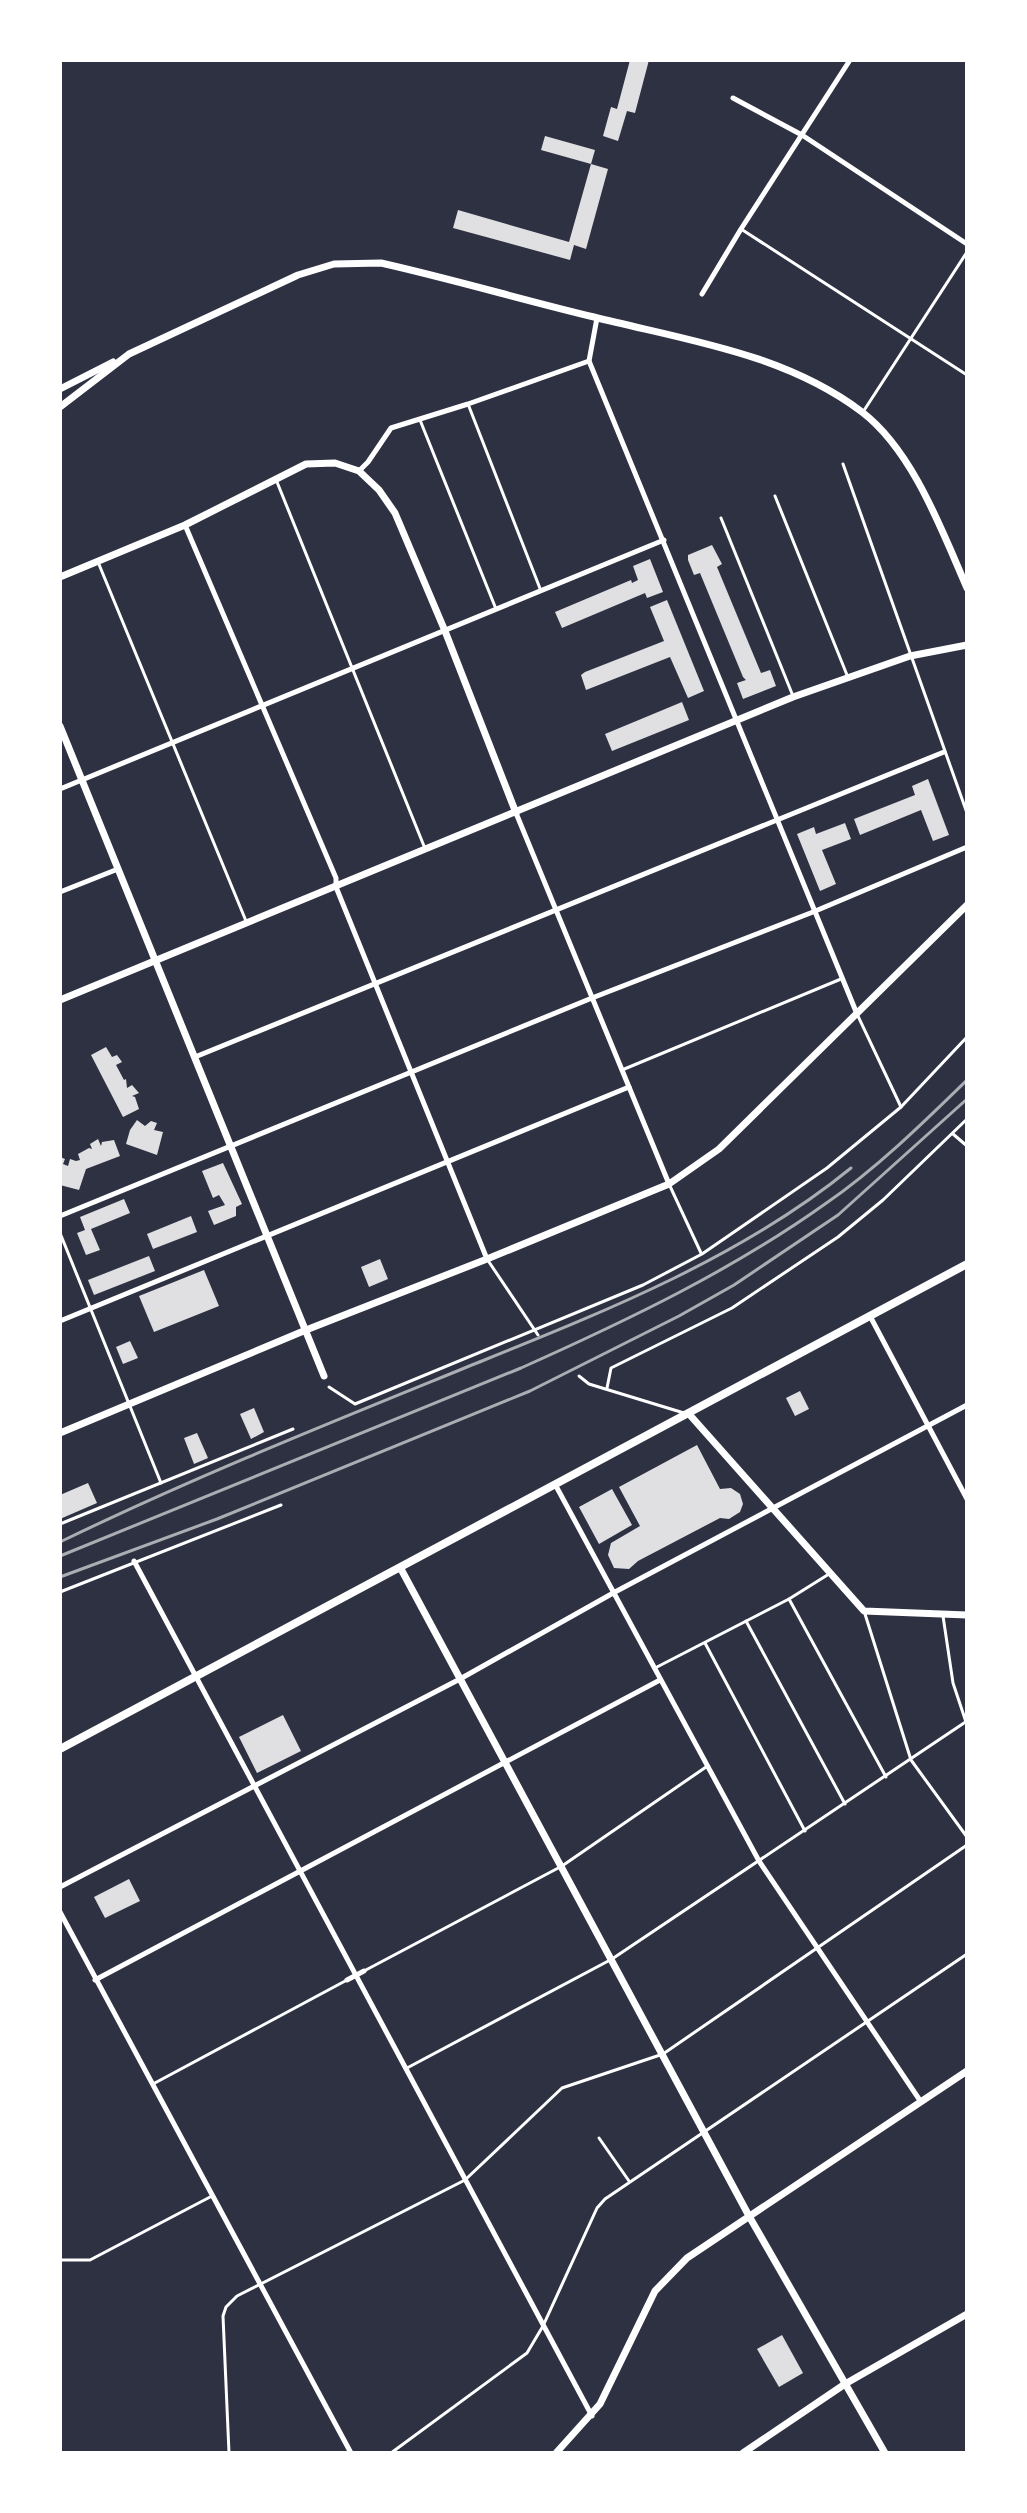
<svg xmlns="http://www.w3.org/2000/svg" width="1027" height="2513" viewBox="0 0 1027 2513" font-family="Signika,sans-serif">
  <rect width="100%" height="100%" fill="#2d3142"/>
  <g fill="#e0e0e3">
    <path d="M 630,60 L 649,60 L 635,113 L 627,111 L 618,141 L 603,136 L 611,107 L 617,109 Z"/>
    <path d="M 545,136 L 595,150 L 591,164 L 608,169 L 586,249 L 574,245 L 570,260 L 453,228 L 458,210 L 569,242 L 591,164 L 541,150 Z"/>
    <path d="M 712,545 L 722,564 L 717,567 L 761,673 L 770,670 L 776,686 L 743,699 L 737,683 L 746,680 L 743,677 L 700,573 L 694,575 L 688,560 L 688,555 Z"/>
    <path d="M 650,559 L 663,592 L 647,598 L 645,593 L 562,628 L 555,612 L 631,580 L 632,583 L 638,580 L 633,566 Z"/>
    <path d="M 667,600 L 704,691 L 688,698 L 670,657 L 586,690 L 581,675 L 585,672 L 664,641 L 650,607 Z"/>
    <path d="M 682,702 L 689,720 L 612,751 L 605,734 Z"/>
    <path d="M 928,779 L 949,835 L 933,841 L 921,810 L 860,835 L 854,819 L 915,795 L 912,786 Z"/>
    <path d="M 845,823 L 851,839 L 822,850 L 836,884 L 820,891 L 797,834 L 814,827 L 816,834 Z"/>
    <path d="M 106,1047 L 112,1057 L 117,1055 L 122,1062 L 116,1065 L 124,1080 L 126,1079 L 127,1088 L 132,1085 L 139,1093 L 132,1096 L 135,1097 L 139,1109 L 123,1117 L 91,1055 Z"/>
    <path d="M 137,1120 L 145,1126 L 151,1121 L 157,1123 L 154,1130 L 163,1132 L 157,1155 L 126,1144 L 130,1130 Z"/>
    <path d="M 98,1139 L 101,1146 L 102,1142 L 114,1140 L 120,1156 L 86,1169 L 79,1190 L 60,1185 L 60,1157 L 65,1159 L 63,1164 L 68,1166 L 70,1159 L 76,1161 L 80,1160 L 78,1154 L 89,1148 L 92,1149 L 90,1144 Z"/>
    <path d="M 223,1163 L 242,1204 L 236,1207 L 236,1216 L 214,1225 L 208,1211 L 225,1205 L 219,1195 L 213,1198 L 202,1171 Z"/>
    <path d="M 124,1199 L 130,1213 L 91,1229 L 100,1250 L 86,1255 L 77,1233 L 85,1230 L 80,1217 Z"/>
    <path d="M 191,1216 L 197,1232 L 153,1249 L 147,1234 Z"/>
    <path d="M 149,1256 L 155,1271 L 94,1295 L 88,1280 Z"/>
    <path d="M 380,1259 L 388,1279 L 369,1287 L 361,1267 Z"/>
    <path d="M 204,1270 L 219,1306 L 154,1332 L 139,1296 Z"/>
    <path d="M 130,1341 L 138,1358 L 123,1364 L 116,1347 Z"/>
    <path d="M 800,1391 L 809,1409 L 795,1416 L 786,1398 Z"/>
    <path d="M 254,1408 L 264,1432 L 251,1439 L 240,1414 Z"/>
    <path d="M 197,1433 L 208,1458 L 194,1464 L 184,1438 Z"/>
    <path d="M 697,1445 L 720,1489 L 731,1488 L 740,1494 L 743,1504 L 740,1512 L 729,1519 L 720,1518 L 638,1561 L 629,1569 L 614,1568 L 608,1555 L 611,1543 L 640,1526 L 619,1487 Z"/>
    <path d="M 88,1483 L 97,1503 L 60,1519 L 60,1495 Z"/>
    <path d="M 612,1489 L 632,1525 L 599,1544 L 579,1507 Z"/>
    <path d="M 283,1715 L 301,1751 L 257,1773 L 239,1737 Z"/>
    <path d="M 129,1879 L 140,1901 L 105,1918 L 94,1897 Z"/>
    <path d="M 782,2335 L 803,2373 L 779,2387 L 757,2349 Z"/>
  </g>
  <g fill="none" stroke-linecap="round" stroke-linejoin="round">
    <g stroke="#fff" stroke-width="3">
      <path d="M 741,229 L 967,375"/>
      <path d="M 468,404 L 541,591"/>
      <path d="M 863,412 L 967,252"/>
      <path d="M 420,420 L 496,609"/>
      <path d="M 843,464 L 967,813"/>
      <path d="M 277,482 L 424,846"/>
      <path d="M 775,496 L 847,675"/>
      <path d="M 721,518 L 793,696"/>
      <path d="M 98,562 L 246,921"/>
      <path d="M 857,1014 L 901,1107"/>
      <path d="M 622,1070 L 841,979"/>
      <path d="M 953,1134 L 967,1146"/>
      <path d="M 669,1184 L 701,1253"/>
      <path d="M 60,1233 L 161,1483"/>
      <path d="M 487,1259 L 538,1335"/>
      <path d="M 579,1376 L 589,1384 L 684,1413"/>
      <path d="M 329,1387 L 355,1404 L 643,1285 L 702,1254 L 827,1168 L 901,1107 L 967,1037"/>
      <path d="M 607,1388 L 611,1368 L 732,1308 L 838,1237 L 883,1200 L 967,1119"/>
      <path d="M 60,1524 L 293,1429"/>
      <path d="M 60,1592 L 281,1505"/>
      <path d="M 789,1599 L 886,1777"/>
      <path d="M 865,1614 L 911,1760 L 967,1837"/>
      <path d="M 943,1616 L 953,1683 L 966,1722"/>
      <path d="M 746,1621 L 845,1804"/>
      <path d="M 705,1643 L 805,1831"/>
      <path d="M 657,1667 L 789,1599 L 829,1574"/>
      <path d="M 364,1971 L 562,1866 L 706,1767"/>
      <path d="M 407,2068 L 612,1959 L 967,1721"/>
      <path d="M 153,2084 L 347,1980"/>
      <path d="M 599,2138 L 629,2181"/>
      <path d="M 60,2260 L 90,2260 L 212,2196"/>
      <path d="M 229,2453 L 223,2316 L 226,2307 L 237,2296 L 465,2180 L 562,2088 L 663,2054 L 967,1845"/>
      <path d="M 262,2453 L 299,2453"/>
      <path d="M 391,2453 L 527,2353 L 543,2326 L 597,2208 L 605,2199 L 967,1954"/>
    </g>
    <g stroke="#fff" stroke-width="5">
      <path d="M 733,98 L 802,135 L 967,244"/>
      <path d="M 702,294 L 741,229 L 850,60"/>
      <path d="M 597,318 L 589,361 L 857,1014"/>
      <path d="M 359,471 L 368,462 L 391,428 L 468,404 L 589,361"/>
      <path d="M 185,525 L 336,878 L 336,887 L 487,1259"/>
      <path d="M 60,789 L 664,540"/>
      <path d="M 516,813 L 669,1184"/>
      <path d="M 60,892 L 118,869"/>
      <path d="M 195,1057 L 944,752"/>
      <path d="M 60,1216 L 592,998 L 813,912 L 967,847"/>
      <path d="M 870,1316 L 967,1499"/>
      <path d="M 60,1321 L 629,1087"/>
      <path d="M 556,1486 L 759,1861 L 921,2102"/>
      <path d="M 134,1561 L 592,2416"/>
      <path d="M 60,1887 L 460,1679 L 615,1592 L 967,1405"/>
      <path d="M 60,1912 L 351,2453"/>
      <path d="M 95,1980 L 660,1680"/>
      <path d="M 347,1980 L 364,1971"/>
    </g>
    <g stroke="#fff" stroke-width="7">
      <path d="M 60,389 L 113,362"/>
      <path d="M 60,407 L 129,354 L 298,275 L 334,264 L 381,263 C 452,279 523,300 594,317 C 685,340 784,353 862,412 C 913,451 942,531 967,588"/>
      <path d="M 60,577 L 185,525 L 306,464 L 335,463 L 359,471 L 379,490 L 395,513 L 445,631 L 516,813"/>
      <path d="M 60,726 L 324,1376"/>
      <path d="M 60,1000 L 793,697 L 910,656 L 967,645"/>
      <path d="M 689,1414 L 864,1611 L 967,1615"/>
      <path d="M 60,1433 L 306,1330 L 487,1259 L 669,1184 L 719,1149 L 967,905"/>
      <path d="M 401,1569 L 749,2216 L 885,2453"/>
      <path d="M 556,2453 L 600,2404 L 655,2291 L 687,2258 L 967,2071"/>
      <path d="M 743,2453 L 845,2384 L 967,2314"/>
    </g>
    <path stroke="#fff" stroke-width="8" d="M 60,1749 L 967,1264"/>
    <g stroke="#abadb3" stroke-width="3">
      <path d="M 60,1542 C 196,1476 337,1420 477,1363 C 606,1311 742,1257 851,1168"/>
      <path d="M 60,1556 L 521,1368 C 626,1321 731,1271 825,1204 C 876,1169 923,1123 967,1080"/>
      <path d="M 60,1577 L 217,1519 L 530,1391 L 679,1316 L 734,1285 L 838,1215 L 967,1099"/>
    </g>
  </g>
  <rect width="1027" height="2513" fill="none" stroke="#ffffff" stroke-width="124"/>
</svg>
